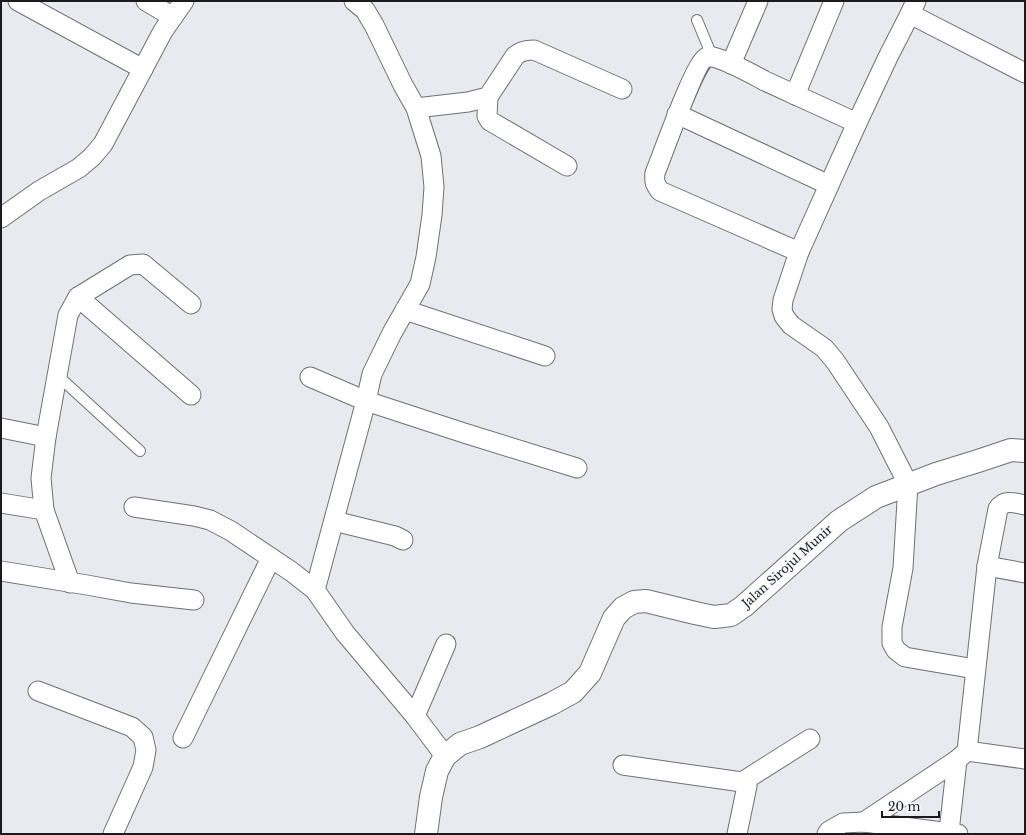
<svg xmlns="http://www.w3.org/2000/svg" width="1026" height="835" viewBox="0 0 1026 835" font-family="'Libre Baskerville',serif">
  <rect width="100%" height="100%" fill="#e9eaef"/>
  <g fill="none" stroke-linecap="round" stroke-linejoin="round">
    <defs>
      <g id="service">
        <path d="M 697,20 L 712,56"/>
        <path d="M 57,375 L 140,451"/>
      </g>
      <g id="minor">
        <path d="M 18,1 L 143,69"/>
        <path d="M 146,1 L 173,17"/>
        <path d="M 916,1 L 910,14 L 888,57 L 857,123 L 799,252 L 783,300 L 782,309 L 784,316 L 791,325 L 824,348 L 835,361 L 879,427 L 908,484 L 903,568 L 892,627 L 892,643 L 896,650 L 905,657 L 975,669"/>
        <path d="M 910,14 L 1025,73"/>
        <path d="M 731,64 L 758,1"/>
        <path d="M 795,95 L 834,1"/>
        <path d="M 488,97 L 487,116 L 490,121 L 567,166"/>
        <path d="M 416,108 L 468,102 L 488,97 L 515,56 C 520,51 526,50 534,50 L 622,89"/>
        <path d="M 677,114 L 829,185"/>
        <path d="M 1,218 L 39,191 L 79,168 L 92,157 L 103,144 L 163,31 L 184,1"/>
        <path d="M 799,252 L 660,191 C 655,184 654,182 655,173 C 662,157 695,61 707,57 C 708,56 711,57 713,57 C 729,61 750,73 765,81 C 796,95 826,109 857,123"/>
        <path d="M 78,297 L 191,395"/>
        <path d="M 405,310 L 545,356"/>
        <path d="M 310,377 L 366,401 L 464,433 L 577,468"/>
        <path d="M 1,428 L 46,437"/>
        <path d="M 1,503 L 44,510"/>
        <path d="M 134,507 L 194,516 L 210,520 L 231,531 L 292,572 L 315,590 L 345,633 L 415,716 L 445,756"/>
        <path d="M 334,521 L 395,536 L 403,540"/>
        <path d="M 987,566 L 1025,573"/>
        <path d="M 1,571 L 87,585 L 131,593 L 194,600"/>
        <path d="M 70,583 L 44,510 L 41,478 L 46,437 L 68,315 L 78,297 L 130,265 L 143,264 L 191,304"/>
        <path d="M 315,590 L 366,401 L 372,374 L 392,333 L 420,284 L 426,257 L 432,215 L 434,187 L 431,156 L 416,108 L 403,85 L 374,25 L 365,10 L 354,1"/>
        <path d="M 38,691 L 132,727 L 143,737 L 146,750 L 143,767 L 113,834"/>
        <path d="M 415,716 L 446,644"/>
        <path d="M 183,738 L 271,558"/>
        <path d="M 967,751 L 1025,759"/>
        <path d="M 623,765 L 742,782 L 747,786 L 737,834"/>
        <path d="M 742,782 L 810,739"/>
        <path d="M 864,822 L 957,760 L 967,751 L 987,566 L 998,509 C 1004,499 1015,503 1025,505"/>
        <path d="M 949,832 L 957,760"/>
        <path d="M 827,834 L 829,831 L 843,823 L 864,822 L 958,834"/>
      </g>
      <path id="tertiary" d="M 426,834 L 431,797 L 437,771 L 445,756 L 460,744 L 480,737 L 551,704 L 573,692 L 590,673 L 614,618 L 623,608 L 634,602 L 646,601 L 695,613 L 714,617 L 731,615 L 744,606 L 839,521 L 876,497 L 936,474 L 978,461 L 1011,450 L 1025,451"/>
    </defs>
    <use href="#service" stroke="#6f7074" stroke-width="12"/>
    <use href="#minor" stroke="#6f7074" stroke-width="21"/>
    <use href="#tertiary" stroke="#6f7074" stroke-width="24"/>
    <use href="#service" stroke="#fff" stroke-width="10"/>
    <use href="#minor" stroke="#fff" stroke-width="19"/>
    <use href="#tertiary" stroke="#fff" stroke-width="22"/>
  </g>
  <g text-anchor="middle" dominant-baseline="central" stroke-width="3" stroke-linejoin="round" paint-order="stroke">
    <g font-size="12" fill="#1b1b1d" stroke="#f6f7fc">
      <text transform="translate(787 566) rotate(-42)">Jalan Sirojul Munir</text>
    </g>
  </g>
  <rect width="1026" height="835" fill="none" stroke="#1b1b1d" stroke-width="4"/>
  <path d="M882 811v6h57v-6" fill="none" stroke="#1b1b1d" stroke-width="2"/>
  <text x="888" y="811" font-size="12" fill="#1b1b1d" stroke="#f6f7fc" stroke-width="3" paint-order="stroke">20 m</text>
</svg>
